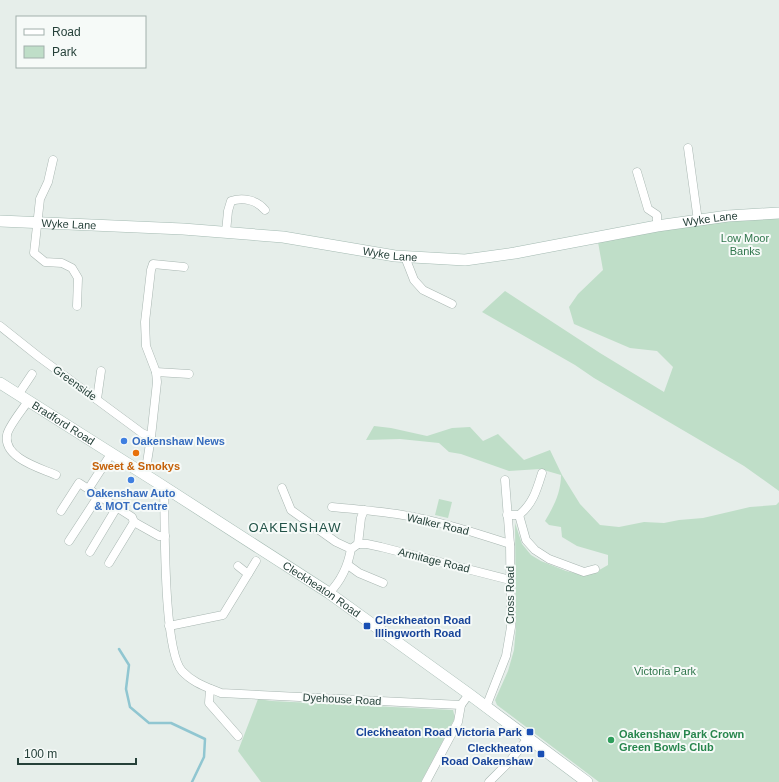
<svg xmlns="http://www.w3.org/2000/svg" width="779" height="782" viewBox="0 0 779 782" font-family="Helvetica,sans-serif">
  <rect width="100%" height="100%" fill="#e6eeea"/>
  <g fill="#bfdec8">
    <path d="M 779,217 L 779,491 L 744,466 L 594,378 L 575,365 L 482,312 L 505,291 L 600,353 L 664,392 L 673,367 L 657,351 L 630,348 L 574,324 L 569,307 L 578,294 L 603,270 L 598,242 C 657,228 718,220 779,217 Z"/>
    <path d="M 374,426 L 391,428 L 427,436 L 452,428 L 470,427 L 483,441 L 498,434 L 524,460 L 550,450 L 562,475 L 580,504 L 600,525 L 619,527 L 644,522 L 664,523 L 679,520 L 703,518 L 750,507 L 776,505 L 779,502 L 779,782 L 599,782 L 497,705 L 495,700 L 508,671 L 514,650 L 516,627 L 515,523 L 522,544 L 531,555 L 541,561 L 566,571 L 583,575 L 594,573 L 608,565 L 608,555 L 577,546 L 562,537 L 561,527 L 549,525 L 545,521 C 554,506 561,492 561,475 L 540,469 L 509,471 L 461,454 L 449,452 L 439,443 L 400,439 L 366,440 Z"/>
    <path d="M 439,499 L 452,502 L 448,518 L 435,515 Z"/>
    <path d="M 258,699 L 272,701 L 453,710 L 455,718 L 421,782 L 261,782 L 238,751 Z"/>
  </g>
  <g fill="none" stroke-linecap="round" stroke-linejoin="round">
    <path stroke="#90c6d1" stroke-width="2.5" d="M 119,649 L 129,665 L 126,689 L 130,707 L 149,723 L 171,723 L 205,739 L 204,757 L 192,782"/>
    <defs>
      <g id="street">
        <path d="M 688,148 L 698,221"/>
        <path d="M 53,160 L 48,182 L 40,199 L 34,253 L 45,262 L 62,263 L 72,268 L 78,278 L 77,306"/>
        <path d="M 637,172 L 648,209 L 657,215 L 657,226"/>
        <path d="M 226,232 L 228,211 L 231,201 C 243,197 257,200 265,210"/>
        <path d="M 405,257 L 414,280 L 423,290 L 452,304"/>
        <path d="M 0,326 L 39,357 L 142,433 L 151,437"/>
        <path d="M 156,372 L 189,374"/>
        <path d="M 18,395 L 32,374"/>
        <path d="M 97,399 L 101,371"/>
        <path d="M 28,401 C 23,409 8,427 7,435 C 3,458 40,468 56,475"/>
        <path d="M 145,475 L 151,437 L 157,382 L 156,372 L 146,346 L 145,322 L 151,270 L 153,264 L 184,267"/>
        <path d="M 164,487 C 165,521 163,650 182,671 C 193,683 207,687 221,693 L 461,705 L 469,694"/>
        <path d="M 89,488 L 111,454"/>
        <path d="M 282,488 L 291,510 L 336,542 L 351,549"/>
        <path d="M 332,507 C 354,509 375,511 397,514 C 435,520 473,532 510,544"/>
        <path d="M 61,511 L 79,483 L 132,517 L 134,522 L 159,536 L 165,536"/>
        <path d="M 507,515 L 519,515 C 533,504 537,489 542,473"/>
        <path d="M 519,515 L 526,540 L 535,550 L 549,559 L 584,572 L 595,569"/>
        <path d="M 69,541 L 99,495"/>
        <path d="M 358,544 L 367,544 L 381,547 L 510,580"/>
        <path d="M 90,552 L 117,507"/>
        <path d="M 109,563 L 134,522"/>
        <path d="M 348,565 L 359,573 L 383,583"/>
        <path d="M 238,566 L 248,574"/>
        <path d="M 329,593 C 341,581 348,566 351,549 L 358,544 L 361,518 L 364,510"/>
        <path d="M 169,626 L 223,615 L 256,561"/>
        <path d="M 210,689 L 209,703 L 238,736"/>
        <path d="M 486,707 L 506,656 L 511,627 L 510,544 L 505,480"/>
        <path d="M 426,782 L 458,722 L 461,705"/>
        <path d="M 489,782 L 510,761 L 528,738"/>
      </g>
      <g id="secondary">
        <path id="s1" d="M 0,221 L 183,229 L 283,237 L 395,256 L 465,260 L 515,253 L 657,226 L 728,216 L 779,213"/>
        <path id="s2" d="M 0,383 L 155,481 L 329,593 L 469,694 L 587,782"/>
      </g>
    </defs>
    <use href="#street" stroke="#a8b6b1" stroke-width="9"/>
    <use href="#secondary" stroke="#a4bab2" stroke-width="12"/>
    <use href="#street" stroke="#fff" stroke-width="8"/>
    <use href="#secondary" stroke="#fff" stroke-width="11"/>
  </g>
  <g fill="#3f7fe0" stroke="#f6faf8" stroke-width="1.5">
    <circle cx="124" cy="441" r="4"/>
    <circle cx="131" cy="480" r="4"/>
  </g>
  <circle fill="#e8710a" stroke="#f6faf8" stroke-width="1.5" cx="136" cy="453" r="4"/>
  <g fill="#1a4fb4" stroke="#f6faf8" stroke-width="1.5">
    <rect x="363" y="622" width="8" height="8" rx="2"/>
    <rect x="526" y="728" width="8" height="8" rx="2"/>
    <rect x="537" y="750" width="8" height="8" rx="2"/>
  </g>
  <circle fill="#2e9e5b" stroke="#f6faf8" stroke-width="1.5" cx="611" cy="740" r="4"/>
  <g text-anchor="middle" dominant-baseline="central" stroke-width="4" stroke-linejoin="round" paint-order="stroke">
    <g font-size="11" fill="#254039" stroke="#f6faf8">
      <text stroke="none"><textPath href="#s1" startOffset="716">Wyke Lane</textPath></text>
      <text stroke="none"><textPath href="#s1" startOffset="69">Wyke Lane</textPath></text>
      <text stroke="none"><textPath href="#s1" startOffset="392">Wyke Lane</textPath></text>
      <text transform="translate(75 383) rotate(36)">Greenside</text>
      <text stroke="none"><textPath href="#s2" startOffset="75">Bradford Road</textPath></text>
      <text transform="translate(438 524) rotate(13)">Walker Road</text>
      <text transform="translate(434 560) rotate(14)">Armitage Road</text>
      <text stroke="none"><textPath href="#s2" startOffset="382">Cleckheaton Road</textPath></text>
      <text transform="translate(510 595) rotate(-90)">Cross Road</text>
      <text transform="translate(342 699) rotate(3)">Dyehouse Road</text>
    </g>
    <g font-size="11" fill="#30764c" stroke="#f6faf8">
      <text x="745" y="238">Low Moor<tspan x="745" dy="13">Banks</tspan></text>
      <text x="665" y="671">Victoria Park</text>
    </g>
    <g font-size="11" font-weight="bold" fill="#366cbe" stroke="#f6faf8" text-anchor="start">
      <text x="132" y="441">Oakenshaw News</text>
      <text x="131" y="493" text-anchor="middle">Oakenshaw Auto<tspan x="131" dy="13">&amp; MOT Centre</tspan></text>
    </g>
    <g font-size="11" font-weight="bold" fill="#c56008" stroke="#f6faf8">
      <text x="136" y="466">Sweet &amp; Smokys</text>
    </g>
    <g font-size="11" font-weight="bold" fill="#164399" stroke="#f6faf8" text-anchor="end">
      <text x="375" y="620" text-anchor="start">Cleckheaton Road<tspan x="375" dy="13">Illingworth Road</tspan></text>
      <text x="522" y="732">Cleckheaton Road Victoria Park</text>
      <text x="533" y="748">Cleckheaton<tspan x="533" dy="13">Road Oakenshaw</tspan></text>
    </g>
    <g font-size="11" font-weight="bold" fill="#27864d" stroke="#f6faf8" text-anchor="start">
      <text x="619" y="734">Oakenshaw Park Crown<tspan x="619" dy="13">Green Bowls Club</tspan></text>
    </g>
    <g font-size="13" letter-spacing="1" fill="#215247" stroke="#f6faf8">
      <text x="295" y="527">OAKENSHAW</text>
    </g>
  </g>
  <rect x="16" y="16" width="130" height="52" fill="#f6faf8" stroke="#a2b0ac"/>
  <rect x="24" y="29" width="20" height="6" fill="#ffffff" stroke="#a2b0ac"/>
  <text x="52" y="36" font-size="12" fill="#254039">Road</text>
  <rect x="24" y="46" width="20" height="12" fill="#bfdec8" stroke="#a2b0ac"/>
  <text x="52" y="56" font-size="12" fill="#254039">Park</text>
  <path d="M18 758v6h118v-6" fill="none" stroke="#254039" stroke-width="2"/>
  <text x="24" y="758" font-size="12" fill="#254039" stroke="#f6faf8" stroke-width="3" paint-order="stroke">100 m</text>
</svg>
